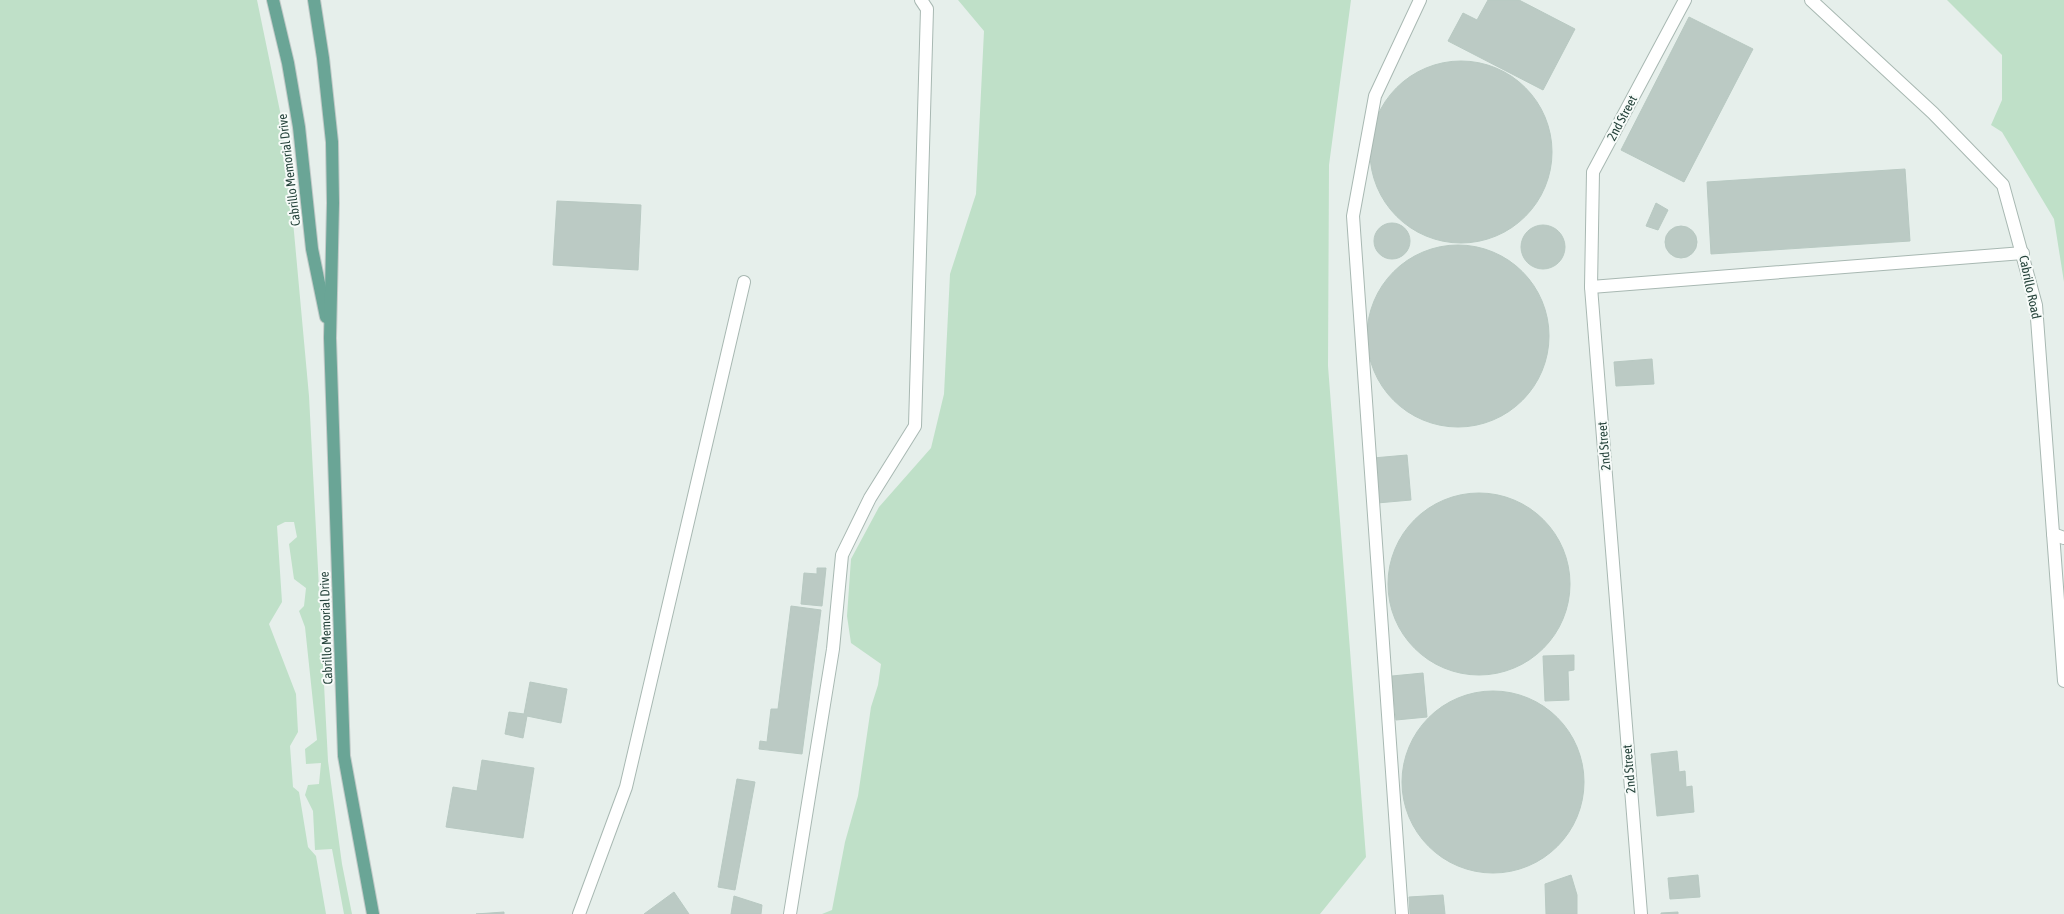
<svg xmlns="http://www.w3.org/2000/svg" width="2064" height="914" viewBox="0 0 2064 914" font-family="'Asap Condensed',sans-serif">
  <rect width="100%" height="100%" fill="#e6efeb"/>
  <g fill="#bfe0c8">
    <path d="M 0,0 L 257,0 L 282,121 L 294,232 L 309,396 L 328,761 L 342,864 L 352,914 L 344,914 L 332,849 L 315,850 L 313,811 L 305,795 L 308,785 L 319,784 L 321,763 L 306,764 L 305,749 L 317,740 L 305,627 L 299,611 L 304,606 L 306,588 L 294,579 L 289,544 L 297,537 L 294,522 L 285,522 L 277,526 L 282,602 L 269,624 L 296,694 L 298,732 L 290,746 L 293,787 L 299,792 L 308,847 L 316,856 L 326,914 L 0,914 Z"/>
    <path d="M 958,0 L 1351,0 L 1329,165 L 1328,366 L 1366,857 L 1320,914 L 822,914 L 832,910 L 845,842 L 858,796 L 871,707 L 878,685 L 881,664 L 851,643 L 847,616 L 851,559 L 879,507 L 931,448 L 944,394 L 950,274 L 976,194 L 984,31 Z"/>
    <path d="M 1947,0 L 2064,0 L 2064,282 L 2054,219 L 2002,132 L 1991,125 L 2002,100 L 2002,55 Z"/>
  </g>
  <g fill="#bbcac4" stroke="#b8c9c2">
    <path d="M 1488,0 L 1519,0 L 1575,29 L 1543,90 L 1448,41 L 1463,13 L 1477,20 Z"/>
    <path d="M 1689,17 L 1753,49 L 1684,182 L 1621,150 Z"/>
    <circle cx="1461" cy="152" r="91"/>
    <path d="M 1905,169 L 1910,241 L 1711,254 L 1707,182 Z"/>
    <path d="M 557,201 L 641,205 L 638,270 L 553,265 Z"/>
    <path d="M 1656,203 L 1668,210 L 1658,230 L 1646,226 Z"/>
    <circle cx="1392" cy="241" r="18"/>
    <circle cx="1543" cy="247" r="22"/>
    <circle cx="1681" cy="242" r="16"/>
    <circle cx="1458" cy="336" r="91"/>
    <path d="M 1652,359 L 1654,384 L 1616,386 L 1614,362 Z"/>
    <path d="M 1407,455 L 1411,500 L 1377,503 L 1373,458 Z"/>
    <circle cx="1479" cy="584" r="91"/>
    <path d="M 817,568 L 826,568 L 822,606 L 801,604 L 804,573 L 817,574 Z"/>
    <path d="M 791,606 L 821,610 L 802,754 L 759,749 L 760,741 L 767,742 L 771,709 L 778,709 Z"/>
    <path d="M 1574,655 L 1574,670 L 1568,671 L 1569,700 L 1545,701 L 1543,656 Z"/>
    <path d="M 1423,673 L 1427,717 L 1396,720 L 1392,676 Z"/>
    <path d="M 530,682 L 567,689 L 561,723 L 527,716 L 523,738 L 505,734 L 509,712 L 524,714 Z"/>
    <circle cx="1493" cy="782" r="91"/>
    <path d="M 1677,751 L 1679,772 L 1685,771 L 1686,787 L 1692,786 L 1694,812 L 1657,816 L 1651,754 Z"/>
    <path d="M 482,760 L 534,768 L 523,838 L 446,827 L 453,787 L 477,791 Z"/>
    <path d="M 737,779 L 755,782 L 735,890 L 718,887 Z"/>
    <path d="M 1571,875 L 1577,895 L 1577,914 L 1546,914 L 1545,884 Z"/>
    <path d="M 1698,875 L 1700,897 L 1670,899 L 1668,878 Z"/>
    <path d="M 674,892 L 689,914 L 644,914 Z"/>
    <path d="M 1443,895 L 1445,914 L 1410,914 L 1409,897 Z"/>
    <path d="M 734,896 L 762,905 L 761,914 L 731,914 Z"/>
    <path d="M 504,912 L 504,914 L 476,914 Z"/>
    <path d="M 1678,912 L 1678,914 L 1661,914 L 1661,913 Z"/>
  </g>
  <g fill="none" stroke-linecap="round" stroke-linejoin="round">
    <defs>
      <g id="minor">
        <path d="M 1811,0 L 1933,113 L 2003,185 L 2036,305 L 2064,681"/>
        <path d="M 1591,287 L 2023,253"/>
        <path d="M 2053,534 L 2064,538"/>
        <path d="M 579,914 L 626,787 L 744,282"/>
        <path d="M 790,914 L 833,649 L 842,555 L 870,498 L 915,426 L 927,9 L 921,0"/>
        <path d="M 1402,914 L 1353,216 L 1375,96 L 1420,0"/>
        <path d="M 1641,914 L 1591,287 L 1593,172 L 1685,0"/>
      </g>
      <g id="major">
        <path d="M 273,0 L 288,63 L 299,127 L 312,249 L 326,317"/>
        <path d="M 314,0 L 323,58 L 332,142 L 333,203 L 330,338 L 344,756 L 373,914"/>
      </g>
    </defs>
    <use href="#minor" stroke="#a8b8b2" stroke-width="14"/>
    <use href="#major" stroke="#c2cac8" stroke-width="14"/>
    <use href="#minor" stroke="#fff" stroke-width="12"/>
    <use href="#major" stroke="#6aa596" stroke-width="12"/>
  </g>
  <g text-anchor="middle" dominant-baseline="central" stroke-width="4" stroke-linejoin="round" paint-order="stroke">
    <g font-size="13" fill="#24423a" stroke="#f7fbf9">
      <text transform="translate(1622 118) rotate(-62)">2nd Street</text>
      <text transform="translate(289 170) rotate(-97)">Cabrillo Memorial Drive</text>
      <text transform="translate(2030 287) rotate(78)">Cabrillo Road</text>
      <text transform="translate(1604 446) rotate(-95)">2nd Street</text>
      <text transform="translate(326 628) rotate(-92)">Cabrillo Memorial Drive</text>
      <text transform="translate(1629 769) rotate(-95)">2nd Street</text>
    </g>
  </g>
</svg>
